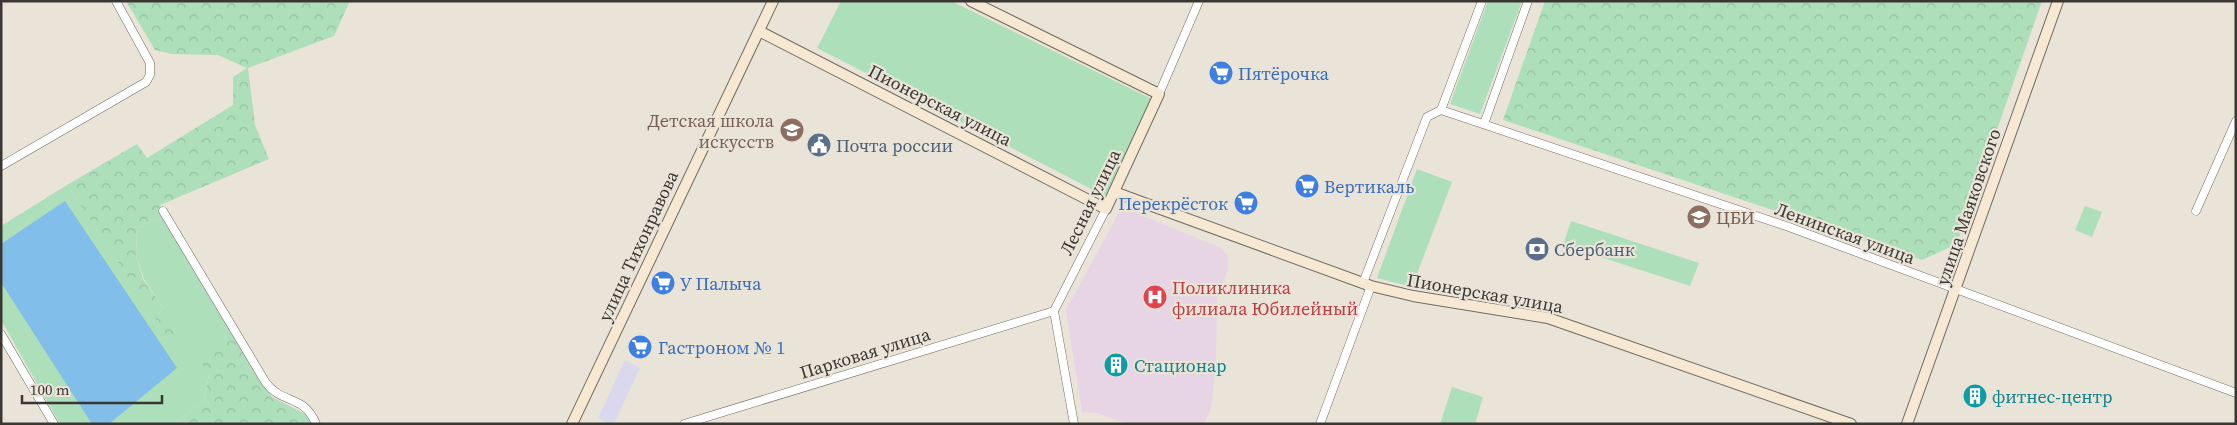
<svg xmlns="http://www.w3.org/2000/svg" width="2237" height="425" viewBox="0 0 2237 425" font-family="'Source Serif 4',serif">
  <defs>
    <pattern id="forest-crowns" width="20" height="18" patternUnits="userSpaceOnUse" patternTransform="scale(1.25)"><rect width="20" height="18" fill="#addfbb"/><path d="M2 6a3 3 0 1 1 6 0M12 15a3 3 0 1 1 6 0" fill="none" stroke="#96c0a1"/></pattern>
  </defs>
  <rect width="100%" height="100%" fill="#eae4d8"/>
  <path fill="#dbd8ee" d="M 625,360 L 640,368 L 614,424 L 609,424 L 598,418 Z"/>
  <path fill="#e7d4e5" d="M 1122,207 L 1221,248 L 1228,256 L 1228,269 L 1217,299 L 1216,360 L 1211,408 L 1204,424 L 1127,424 L 1097,413 L 1082,412 L 1066,310 Z"/>
  <g fill="#addfbb">
    <path d="M 841,1 L 951,1 L 1152,99 L 1105,196 L 817,48 Z"/>
    <path d="M 1488,1 L 1522,1 L 1480,114 L 1450,104 Z"/>
    <path d="M 1417,169 L 1452,182 L 1412,287 L 1377,278 Z"/>
    <path d="M 67,185 L 169,338 L 179,332 L 144,279 L 136,255 L 137,228 L 165,217 L 234,336 L 209,374 L 204,401 L 174,424 L 60,424 L 1,320 L 1,226 Z"/>
    <path d="M 2085,206 L 2102,212 L 2092,237 L 2075,230 Z"/>
    <path d="M 1571,221 L 1699,263 L 1690,286 L 1563,245 Z"/>
    <path d="M 1452,387 L 1483,397 L 1475,424 L 1440,424 Z"/>
  </g>
  <g fill="url(#forest-crowns)">
    <path d="M 126,1 L 350,1 L 334,36 L 248,68 L 255,125 L 269,159 L 160,205 L 165,217 L 137,228 L 136,255 L 143,279 L 180,332 L 169,339 L 67,185 L 137,144 L 147,158 L 233,105 L 233,77 L 247,68 L 218,55 L 171,54 L 155,50 Z"/>
    <path d="M 1545,1 L 2042,1 L 1957,244 L 1922,260 L 1503,120 Z"/>
    <path d="M 234,336 L 272,397 L 307,415 L 311,424 L 174,424 L 204,401 L 209,374 L 198,359 Z"/>
  </g>
  <path fill="#82beea" d="M 65,201 L 177,368 L 109,424 L 92,424 L 2,284 L 1,244 Z"/>
  <g fill="none" stroke-linecap="round" stroke-linejoin="round">
    <defs>
      <g id="street">
        <path d="M 1159,94 L 1199,1"/>
        <path d="M 1441,110 L 1789,227 L 2236,393"/>
        <path d="M 1484,124 L 1528,1"/>
        <path d="M 1,166 L 146,82 L 150,75 L 150,63 L 116,1"/>
        <path d="M 163,211 L 266,383 C 283,405 304,394 316,424"/>
        <path d="M 2196,211 L 2236,121"/>
        <path d="M 1363,283 L 1427,117 L 1441,110 L 1482,1"/>
        <path d="M 1,334 L 54,424"/>
        <path d="M 684,424 L 1054,311"/>
        <path d="M 1074,424 L 1054,311 L 1106,209"/>
        <path d="M 1320,424 L 1371,286"/>
      </g>
      <g id="secondary">
        <path d="M 759,31 L 1106,209 L 1159,94 L 971,1"/>
        <path d="M 1114,192 L 1371,286 L 1413,296 L 1548,318 L 1851,424"/>
        <path d="M 572,424 L 773,1"/>
        <path d="M 1907,424 L 2058,1"/>
      </g>
    </defs>
    <use href="#street" stroke="#706b60" stroke-width="9"/>
    <use href="#secondary" stroke="#706b60" stroke-width="12"/>
    <use href="#street" stroke="#fff" stroke-width="8"/>
    <use href="#secondary" stroke="#f6e8d3" stroke-width="10"/>
  </g>
  <defs>
    <symbol id="supermarket-disc" viewBox="-11 -11 22 22"><circle r="9.5" fill="#3f7fe0" stroke="#eae4d8"/><path d="M-6-5.5h2.5l.6 2H6L4.5 2H-2.5L-4.4-4H-6ZM-1.5 3.2a1.3 1.3 0 1 0 .1 0ZM3 3.2a1.3 1.3 0 1 0 .1 0Z" fill="#fff"/></symbol>
    <symbol id="school-disc" viewBox="-11 -11 22 22"><circle r="9.5" fill="#8d6e63" stroke="#eae4d8"/><path d="M0-5L7-2L0 1L-7-2ZM-4 1L0 2.5L4 1V4Q0 6-4 4Z" fill="#fff"/></symbol>
    <symbol id="civic-disc" viewBox="-11 -11 22 22"><circle r="9.5" fill="#5c6f8a" stroke="#eae4d8"/><path d="M-.6-6.5H3V-4.5H.6V-3L4-1V1h2V6H-6V1h2V-1L-.6-3ZM-1.2 2.5V6h2.4V2.5Z" fill="#fff"/></symbol>
    <symbol id="bank-disc" viewBox="-11 -11 22 22"><circle r="9.5" fill="#5c6f8a" stroke="#eae4d8"/><path d="M-6-4H6V4H-6ZM0-2.3a2.3 2.3 0 1 0 0 4.6a2.3 2.3 0 1 0 0-4.6Z" fill="#fff"/></symbol>
    <symbol id="hospital-disc" viewBox="-11 -11 22 22"><circle r="9.5" fill="#e0444e" stroke="#eae4d8"/><path d="M-5-5h3v3.5h4V-5h3V5h-3V1.5h-4V5h-3Z" fill="#fff"/></symbol>
    <symbol id="building-disc" viewBox="-11 -11 22 22"><circle r="9.5" fill="#0f9aa8" stroke="#eae4d8"/><path d="M-4-6H4V6H1V3H-1V6H-4ZM-2.5-4.3h1.7v1.8h-1.7ZM.8-4.3h1.7v1.8H.8ZM-2.5-1h1.7V.8h-1.7ZM.8-1h1.7V.8H.8Z" fill="#fff"/></symbol>
  </defs>
  <g fill-rule="evenodd">
    <use href="#supermarket-disc" x="1207" y="59" width="28" height="28"/>
    <use href="#school-disc" x="778" y="116" width="28" height="28"/>
    <use href="#civic-disc" x="805" y="131" width="28" height="28"/>
    <use href="#supermarket-disc" x="1293" y="172" width="28" height="28"/>
    <use href="#supermarket-disc" x="1232" y="189" width="28" height="28"/>
    <use href="#school-disc" x="1685" y="203" width="28" height="28"/>
    <use href="#bank-disc" x="1523" y="235" width="28" height="28"/>
    <use href="#supermarket-disc" x="649" y="269" width="28" height="28"/>
    <use href="#hospital-disc" x="1141" y="283" width="28" height="28"/>
    <use href="#supermarket-disc" x="626" y="333" width="28" height="28"/>
    <use href="#building-disc" x="1102" y="351" width="28" height="28"/>
    <use href="#building-disc" x="1961" y="382" width="28" height="28"/>
  </g>
  <g text-anchor="middle" dominant-baseline="central" stroke-width="4.5" stroke-linejoin="round" paint-order="stroke">
    <g font-size="18" fill="#366cbe" stroke="#eae4d8" text-anchor="start">
      <text x="1238" y="73">Пятёрочка</text>
      <text x="1324" y="186">Вертикаль</text>
      <text x="1228" y="203" text-anchor="end">Перекрёсток</text>
      <text x="680" y="283">У Палыча</text>
      <text x="658" y="347">Гастроном № 1</text>
    </g>
    <g font-size="18" fill="#3a3732" stroke="#eae4d8">
      <text transform="translate(940 105) rotate(27)">Пионерская улица</text>
      <text transform="translate(1090 202) rotate(-64)">Лесная улица</text>
      <text transform="translate(1968 207) rotate(-71)">улица Маяковского</text>
      <text transform="translate(1845 233) rotate(20)">Ленинская улица</text>
      <text transform="translate(638 246) rotate(-65)">улица Тихонравова</text>
      <text transform="translate(1485 293) rotate(10)">Пионерская улица</text>
      <text transform="translate(865 353) rotate(-17)">Парковая улица</text>
    </g>
    <g font-size="18" fill="#785e54" stroke="#eae4d8" text-anchor="end">
      <text x="774" y="120">Детская школа<tspan x="774" dy="21">искусств</tspan></text>
      <text x="1716" y="217" text-anchor="start">ЦБИ</text>
    </g>
    <g font-size="18" fill="#4e5e75" stroke="#eae4d8" text-anchor="start">
      <text x="836" y="145">Почта россии</text>
      <text x="1554" y="249">Сбербанк</text>
    </g>
    <g font-size="18" fill="#be3a42" stroke="#eae4d8" text-anchor="start">
      <text x="1172" y="287">Поликлиника<tspan x="1172" dy="21">филиала Юбилейный</tspan></text>
    </g>
    <g font-size="18" fill="#0d838f" stroke="#eae4d8" text-anchor="start">
      <text x="1134" y="365">Стационар</text>
      <text x="1992" y="396">фитнес-центр</text>
    </g>
  </g>
  <rect width="2237" height="425" fill="none" stroke="#3a3732" stroke-width="5"/>
  <path d="M22 395v8h140v-8" fill="none" stroke="#3a3732" stroke-width="2.5"/>
  <text x="30" y="395" font-size="15" fill="#3a3732" stroke="#eae4d8" stroke-width="4" paint-order="stroke">100 m</text>
</svg>
